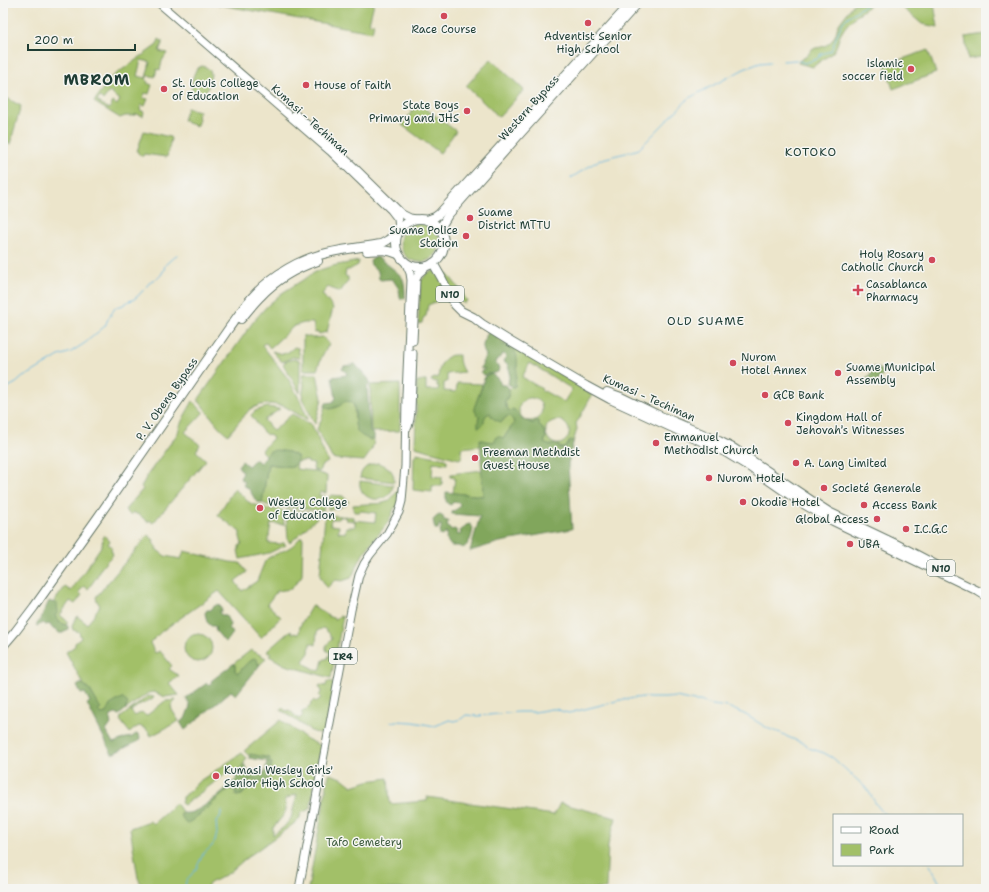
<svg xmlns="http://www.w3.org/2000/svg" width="989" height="892" viewBox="0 0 989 892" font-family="'Shantell Sans',sans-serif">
  <rect width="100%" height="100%" fill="#f6f6f2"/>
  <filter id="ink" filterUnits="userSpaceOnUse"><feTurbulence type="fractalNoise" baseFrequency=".025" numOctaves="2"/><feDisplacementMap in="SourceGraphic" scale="8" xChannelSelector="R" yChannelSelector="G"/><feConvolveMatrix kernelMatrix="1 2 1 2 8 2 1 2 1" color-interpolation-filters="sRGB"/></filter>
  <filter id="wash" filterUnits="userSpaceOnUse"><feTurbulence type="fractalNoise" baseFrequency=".012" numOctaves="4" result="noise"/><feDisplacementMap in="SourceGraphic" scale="16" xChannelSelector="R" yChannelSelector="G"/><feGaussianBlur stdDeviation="0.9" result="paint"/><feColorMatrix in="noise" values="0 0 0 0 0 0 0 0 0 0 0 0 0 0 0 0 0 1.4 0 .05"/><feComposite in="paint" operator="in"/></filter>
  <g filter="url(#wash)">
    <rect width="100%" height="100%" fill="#ece5cb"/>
    <g fill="#a2c068" stroke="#607e4e" fill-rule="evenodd">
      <path d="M 209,3 L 374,3 L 369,23 L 374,24 L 372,32 Z"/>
      <path d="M 854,3 L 872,3 C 863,11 848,21 842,32 C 838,38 838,46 833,52 C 827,58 819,61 813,67 L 798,63 L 800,60 L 807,56 L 813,48 C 824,48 832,44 836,33 C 837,30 837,27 839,24 C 844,17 849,11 854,3 Z"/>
      <path d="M 897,3 L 936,3 L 934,4 L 938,27 L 922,24 Z"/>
      <path d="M 986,34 L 986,56 L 968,59 L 965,37 Z"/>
      <path d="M 159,39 L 162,41 L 162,44 L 159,51 L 167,53 L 162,61 L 160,70 L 157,69 L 155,77 L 148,75 L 146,80 L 148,81 L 147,83 L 152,85 L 149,94 L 145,93 L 143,98 L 148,99 L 145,106 L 141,105 L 140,110 L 144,112 L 143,116 L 137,114 L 132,116 L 125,116 L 120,118 L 94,102 L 109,79 L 157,45 ZM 141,60 L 150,62 L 146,78 L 137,76 ZM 109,92 L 114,95 L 114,96 L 120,100 L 117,105 L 113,102 L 109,109 L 97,101 L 100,97 L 103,100 Z"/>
      <path d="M 928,50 L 936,73 L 893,89 L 885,65 Z"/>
      <path d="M 491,59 L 524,90 L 499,117 L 466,86 Z"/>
      <path d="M 202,66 C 207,67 210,69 211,74 C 210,79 209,87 206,91 C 202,98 193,93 191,87 C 193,79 193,69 202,66 Z"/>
      <path d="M 3,96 L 21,106 L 10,144 L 3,142 Z"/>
      <path d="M 418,103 L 456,131 L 440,153 L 402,125 Z"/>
      <path d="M 187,108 L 199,111 L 197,117 L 199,118 L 197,126 L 187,123 L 187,122 L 183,120 Z"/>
      <path d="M 144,131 L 170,137 L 171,139 L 167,157 L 144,154 L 143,156 L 141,156 L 138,153 L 137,151 Z"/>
      <circle cx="420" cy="242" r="20"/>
      <path d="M 359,261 L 358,265 L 349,270 L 346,270 L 345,276 L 348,277 L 348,281 L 340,292 L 328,287 L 322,294 L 333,308 L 327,332 L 319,334 L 318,332 L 315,333 L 313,323 L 304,323 L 294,326 L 270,348 L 266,343 L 263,344 L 262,345 L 289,380 L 300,400 L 308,419 L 306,419 L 284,406 L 271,404 L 260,405 L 250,409 L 228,435 L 219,427 L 198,400 L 253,322 L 266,307 L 282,293 L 317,271 L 332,266 Z"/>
      <path d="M 440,269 C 450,274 462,292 467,301 L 465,303 C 459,303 458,298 453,297 L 448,301 L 438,301 L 428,305 L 426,316 L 423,318 L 422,323 L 418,324 L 421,281 L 427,273 Z"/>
      <path d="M 495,332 L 592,395 L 579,419 L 576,423 L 577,429 L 573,443 L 572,440 L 564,448 L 548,445 L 544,443 L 546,438 L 545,432 L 539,424 C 527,422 522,420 515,410 L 510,411 L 509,411 L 506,405 L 505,401 L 508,397 L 509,389 L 515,386 L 507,345 L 503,345 L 498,340 ZM 530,363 L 572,389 L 564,402 L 544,391 L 543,392 L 541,390 L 542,389 L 522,377 ZM 528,398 C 535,397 543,402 542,410 C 542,413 540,416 538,418 C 524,429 509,406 528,398 ZM 559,420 C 568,423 573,432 566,440 C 551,456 533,421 559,420 Z"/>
      <path d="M 303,335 L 313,338 L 323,337 L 329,344 L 322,356 L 317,370 L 303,370 Z"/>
      <path d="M 294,347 L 298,348 L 300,358 L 293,357 L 282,362 L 272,351 C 284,355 286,355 294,347 Z"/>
      <path d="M 455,355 L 459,355 C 459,362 460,366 464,372 L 447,374 L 447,382 L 444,383 L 444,391 L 456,392 L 457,383 L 482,384 C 481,389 479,394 477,400 C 476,404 476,409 476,413 L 479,416 L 478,420 L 484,418 L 486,415 L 490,413 L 502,422 L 506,417 L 509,416 L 513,420 L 514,424 L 503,438 L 495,441 L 493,442 L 485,441 L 481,439 L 481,446 L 461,448 L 462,457 L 461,458 L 459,459 L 415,447 L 417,381 L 426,381 L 426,390 L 438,390 L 439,386 L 437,386 L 437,382 L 431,381 L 432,379 L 439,377 C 437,371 443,359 448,357 C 450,355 453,355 455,355 Z"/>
      <path d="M 295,359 L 299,360 L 300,361 L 300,393 L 283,364 L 286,361 Z"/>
      <path d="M 303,374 L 317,374 L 322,399 L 315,424 L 302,398 L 304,385 Z"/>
      <path d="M 400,384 L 400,431 L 371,432 L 370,385 Z"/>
      <path d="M 193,401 L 203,412 L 203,413 L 185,432 L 200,445 L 196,451 L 206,460 L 153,523 L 149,520 L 148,522 L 138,514 L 136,514 L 133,512 L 130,515 L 125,510 L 143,489 L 141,487 L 148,474 L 178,433 C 180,422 188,410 193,401 Z"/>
      <path d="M 347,401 L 352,402 L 354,406 L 355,425 L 371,440 L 374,439 C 374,448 369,454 364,461 L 336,459 L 332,458 L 317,429 L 321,421 L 325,406 L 330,409 L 338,407 L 343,402 Z"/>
      <path d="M 267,407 L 280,409 L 264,420 L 273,431 L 292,414 L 312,425 L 328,462 L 321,466 L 319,472 L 313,469 L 314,464 L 308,463 L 308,461 L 300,461 L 299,462 L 297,462 L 296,469 L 313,471 L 327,476 L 326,493 L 320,492 L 319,496 L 325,496 L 323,511 L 267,505 L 262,503 L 268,464 L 293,467 L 298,459 L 297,456 L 289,452 L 266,455 L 266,456 L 261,451 L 273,438 L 268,434 L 267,435 L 262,431 L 251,415 L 255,411 Z"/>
      <path d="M 417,453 L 446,459 L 447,461 L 447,464 L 433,462 L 432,476 L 442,477 L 442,486 L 432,486 L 432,492 L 413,490 L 414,456 L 417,456 Z"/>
      <path d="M 378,463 C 388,466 395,471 394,482 L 360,478 C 361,468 369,464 378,463 Z"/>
      <path d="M 482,470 L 484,496 L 453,493 L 455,478 L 450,477 L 451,474 Z"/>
      <path d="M 360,481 L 393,485 C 391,507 357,502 360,481 Z"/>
      <path d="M 234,489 L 242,495 L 247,501 L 252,504 L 269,509 L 282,510 L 283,512 L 284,525 L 271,523 L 268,543 L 281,544 L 282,543 L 284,543 L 286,545 L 269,553 L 240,559 L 238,550 L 239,550 L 239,546 L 242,544 L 240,537 L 240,532 L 218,515 Z"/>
      <path d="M 399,490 L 402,491 L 398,508 L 395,507 L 389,521 L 363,554 L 351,578 L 342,581 L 335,580 L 327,588 L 320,576 L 325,516 L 329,515 L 342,516 L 342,517 L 339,517 L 339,519 L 331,519 L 330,525 L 339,526 L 338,532 L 345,533 L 346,527 L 355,527 L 355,521 L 346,520 L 347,518 L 343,517 L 343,516 L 353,517 L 353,520 L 375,522 L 376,513 L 361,511 L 360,512 L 354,512 L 353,505 C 357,505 362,504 366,504 C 373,503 381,505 388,501 C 393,498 395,493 399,490 Z"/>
      <path d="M 331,495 L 343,496 L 349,502 L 341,507 L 329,510 L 328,509 L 329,497 Z"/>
      <path d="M 286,510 L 319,513 L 320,515 L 290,543 L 288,540 Z"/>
      <path d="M 104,535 L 110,541 L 108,544 L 112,547 L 111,549 L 113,555 L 106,562 L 99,571 L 98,574 L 96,578 L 88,589 L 84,586 L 79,592 L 82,595 L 75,604 L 70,601 L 60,615 L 68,622 L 66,625 L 59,622 L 55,616 L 58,612 L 53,603 L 65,587 L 71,591 L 102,545 L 103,536 Z"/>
      <path d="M 148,535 L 154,540 L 153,543 L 157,547 L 156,549 L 165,556 L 181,559 L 184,551 L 230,562 L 240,563 L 247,572 L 235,581 L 242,591 L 257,581 L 265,561 L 268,558 L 287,549 L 292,546 L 301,537 L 303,538 L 302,575 L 301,577 L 291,589 L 277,591 L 267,604 L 281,617 L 261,638 L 219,591 L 162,631 L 150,643 L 155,653 L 160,651 L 172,666 L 169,669 L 179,676 L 169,683 L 179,695 L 165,697 L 154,692 L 148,693 L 125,710 L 127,707 L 106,713 L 101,714 L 98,711 L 100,709 L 90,690 L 83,684 L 66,652 L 75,646 L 75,643 L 81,638 L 79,632 L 73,630 L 72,627 L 73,623 L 77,616 L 87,624 C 93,618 95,612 100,606 L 97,601 L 96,597 Z"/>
      <path d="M 312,605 L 330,617 L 336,619 L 339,616 L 343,617 L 331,678 L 285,665 L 269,656 L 271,653 L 267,651 L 291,630 L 292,633 L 299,634 L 300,626 ZM 323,628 L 329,633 L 332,639 L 326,646 L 326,650 L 330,653 L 328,658 L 323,660 L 320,671 L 313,669 L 313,668 L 307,665 L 303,661 L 309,653 L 310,643 L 316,645 L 317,631 Z"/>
      <circle cx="198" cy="648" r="14"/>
      <path d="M 251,650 L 266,658 L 259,666 L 259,663 L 242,668 L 239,673 L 237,673 L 235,671 L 235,665 L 233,664 Z"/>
      <path d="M 327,681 L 333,682 L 334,684 L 325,732 L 320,734 L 311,731 L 281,710 L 282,707 L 286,711 L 289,710 L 299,719 L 303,715 L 301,713 L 305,709 L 306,710 L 311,705 L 310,704 L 314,700 L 316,702 L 321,698 L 319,696 L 322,691 L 319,687 L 320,685 L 326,686 Z"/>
      <path d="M 148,696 L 154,697 L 152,700 L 149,700 L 143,704 L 142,703 L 131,711 L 135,716 L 142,712 L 146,716 L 165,701 L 176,700 L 171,706 L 172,710 L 179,721 L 151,736 C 148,730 145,728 139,726 L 134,729 L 130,733 L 120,720 L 121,719 L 120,718 Z"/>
      <path d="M 281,720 L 307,739 L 321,746 L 310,809 L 301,813 L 299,820 L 245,859 L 229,873 L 210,883 L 205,889 L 143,889 L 138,878 L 130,828 L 150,821 L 153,824 L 176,803 L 183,813 L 180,815 L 199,815 L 230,788 L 236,791 L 237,796 L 242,795 L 247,789 L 250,779 L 267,783 L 272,763 L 269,763 L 269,758 L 250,755 L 249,756 L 244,751 ZM 297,794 L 291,818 L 284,827 L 273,835 L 273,828 L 283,816 L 286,810 L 285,799 Z"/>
      <path d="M 242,753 L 247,758 L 241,768 L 234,774 L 231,770 L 184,805 L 181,803 L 182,800 L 182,797 L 192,789 L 198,782 Z"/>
      <path d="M 329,774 L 342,778 L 352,786 L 368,781 L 388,778 L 390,804 L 427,801 L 427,797 L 554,815 L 560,803 L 616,818 L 608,845 L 606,889 L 308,889 Z"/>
    </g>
    <g fill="#81a65c" stroke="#507248">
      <path d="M 375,257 L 379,258 C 385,263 400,273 403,279 C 405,285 405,292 405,298 L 402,299 L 400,298 L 399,289 L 393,280 L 390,279 L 381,280 L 379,279 L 378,271 L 371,265 L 370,261 Z"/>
      <path d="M 489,331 L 495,332 L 498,340 L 503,345 C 524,345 516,373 515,386 L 513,387 L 508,384 L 510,371 L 508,367 L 508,364 L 505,363 L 503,361 L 506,357 L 504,354 L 502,354 L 500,357 L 496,362 L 496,364 L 499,368 L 498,372 C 494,374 488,373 483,375 L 480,372 L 485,369 L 484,368 L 481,369 L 481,366 L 483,365 L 482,363 C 483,360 485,359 486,355 C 480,347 484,339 489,331 Z"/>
      <path d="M 354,363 L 368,378 L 370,383 L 367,387 L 370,432 L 374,435 L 374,439 L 371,440 C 345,431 361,418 352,402 C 341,400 345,404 337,407 C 335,408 332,408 330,409 L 325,406 L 326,403 L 333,402 L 336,398 L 332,377 L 347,375 L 346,372 L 342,369 L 344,366 L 352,365 Z"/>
      <path d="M 874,367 L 880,369 L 883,373 L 882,377 L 879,378 L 878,381 C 872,383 869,385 863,382 L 867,377 L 871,375 L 872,368 Z"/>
      <path d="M 490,374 C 496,376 499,379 501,385 L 506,385 C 510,388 510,393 507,398 C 507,399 506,399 505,401 C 504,404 507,408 509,411 L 510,411 L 512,409 L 515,410 C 517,413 519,417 523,419 C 526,421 528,421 531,423 L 534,423 L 535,421 L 538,421 L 539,422 L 539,424 C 544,432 548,433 544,443 C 548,445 551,446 555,444 L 558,445 L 560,448 L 564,448 L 568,444 L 570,440 L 572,440 L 573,443 L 568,464 L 572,529 L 500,542 L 470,551 L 480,516 L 452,514 L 452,512 C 455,509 458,510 460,505 L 459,503 L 453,502 L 451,505 L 448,504 L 446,501 L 446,492 L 483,496 L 480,439 L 488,442 L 489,441 L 493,442 L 495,441 L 495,438 L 498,436 L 503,438 C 508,434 509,428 514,424 L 513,420 L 509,416 L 506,417 L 501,422 C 495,420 492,419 490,413 C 485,415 484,418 484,423 L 480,427 L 478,427 L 478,423 L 479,416 L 476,413 L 474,408 C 476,403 478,397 480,392 C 483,387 483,381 485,376 Z"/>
      <path d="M 277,450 L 289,452 L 297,456 L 298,459 L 293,467 L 268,464 L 262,503 L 257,502 C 252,496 251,489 243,485 L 245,482 L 240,478 L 243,473 L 238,466 L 242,461 L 248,466 L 255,459 L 260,463 L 270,451 Z"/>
      <path d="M 439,515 C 444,516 443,517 444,520 L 448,521 L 447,526 L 452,530 L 454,529 L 456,530 L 458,535 L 461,534 L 460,531 L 464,528 L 466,525 L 470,524 L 473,528 C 472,535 470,544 463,548 L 458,546 L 451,546 L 446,539 L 447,532 L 445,532 L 445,534 L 443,536 L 440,535 C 439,531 442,529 441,525 L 439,525 L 438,529 L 435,529 L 433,520 L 436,517 Z"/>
      <path d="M 49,601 L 57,604 L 58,612 L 55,616 L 59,622 L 68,626 L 68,629 L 63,633 L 59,633 L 56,629 L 54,630 L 49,624 L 46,625 L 42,623 L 38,626 L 36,625 L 40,620 Z"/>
      <path d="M 218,604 L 221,607 L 222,611 L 219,611 L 220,614 L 226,616 L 230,624 L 229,628 L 233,633 L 228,640 L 225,642 L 215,630 L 216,627 L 214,626 L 211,626 L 207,622 L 205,613 L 207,610 L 211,610 L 213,607 Z"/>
      <path d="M 254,658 L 257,660 L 259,666 L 236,695 L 231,691 L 185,730 L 180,722 L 185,719 L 190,706 L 186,698 L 207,683 L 209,685 L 212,683 L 211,681 L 233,664 L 235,665 L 235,671 L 237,673 L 239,673 C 243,667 248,661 254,658 Z"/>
      <path d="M 80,684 L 83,684 L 90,690 L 101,709 L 98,711 L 101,714 L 106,713 L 110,705 L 122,698 L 128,703 L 125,710 L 119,715 L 115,714 L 111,716 L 110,720 L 111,724 L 106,731 L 113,743 L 126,738 L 132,737 L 136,734 L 139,735 L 140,738 L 139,741 L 112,754 L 87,704 L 90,702 L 85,693 L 81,694 L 77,686 Z"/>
      <path d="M 250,754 L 270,758 L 269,762 L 272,763 L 267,784 L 250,779 L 247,789 L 241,795 L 236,796 L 236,791 L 230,788 L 199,815 L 187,824 L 180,815 L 183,813 C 199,816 224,789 237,779 L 234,774 L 241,768 L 244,764 L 249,772 L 252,773 L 254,772 L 265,773 L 267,761 L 249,758 Z"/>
    </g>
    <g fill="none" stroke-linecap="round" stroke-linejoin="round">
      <g stroke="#67b8e2" stroke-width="1">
        <path d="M 783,61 L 796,60 L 805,63 L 817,59 L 821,54 L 831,51 C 835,41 838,31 843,22 C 847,16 863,7 869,3"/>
        <path d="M 571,178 L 599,160 L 613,156 L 626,153 L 639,149 L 689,98 L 744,69 L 760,63 L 770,62"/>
        <path d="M 3,390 L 16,383 L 23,377 L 31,373 L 59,356 L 71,352 L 85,343 L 105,326 L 108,319 L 115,308 L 123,305 L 129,301 L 133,300 L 139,295 L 152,280 L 157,279 L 161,275 L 164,270 L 165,265 L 175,256 L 177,255"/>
        <path d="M 391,722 L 396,721 L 413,722 L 435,726 L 449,720 L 454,721 L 461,719 L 466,715 L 478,716 L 518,712 L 535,712 L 551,709 L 556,709 L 564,712 L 569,713 L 601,705 L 620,700 L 643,697 L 650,698 L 665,698 L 676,697 L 694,701 L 700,701 L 712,705 L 728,707 L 746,715 L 769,729 L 781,733 L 788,737 L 805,744 L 809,748 L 824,753 L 833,758 L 864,786 L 869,792 L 876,804 L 885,815"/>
        <path d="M 930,865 L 943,889"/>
        <path d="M 185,889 L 186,881 L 196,869 L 203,854 L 212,846 L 215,841 L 217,833 L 216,822 L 220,817 L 222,811"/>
      </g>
    </g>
  </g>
  <g filter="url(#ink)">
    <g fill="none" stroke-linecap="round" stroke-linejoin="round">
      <defs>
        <g id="major">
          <path d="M 159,3 L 330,151 L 391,210 L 398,219 L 399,230"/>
          <path d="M 295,114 L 326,141 L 352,165 L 402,214 L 410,218 L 416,219"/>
          <path d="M 413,341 L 416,280 L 418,274 L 426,267"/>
          <path d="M 408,427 L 410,419 L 411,411 L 413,353"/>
          <path d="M 299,889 L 351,610 L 359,575 L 364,564 L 370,555 L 387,534 L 399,512 L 402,501 L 405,466 L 406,395 L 411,280 L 410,273 L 406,264"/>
        </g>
        <g id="highway">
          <circle cx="420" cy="243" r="24"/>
          <path d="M 427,220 L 435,217 L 439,214 L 631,3"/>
          <path d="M 440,230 L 442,225 L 448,215 L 518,136 L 638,3"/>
          <path d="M 367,251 C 380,250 385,249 398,254"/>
          <path d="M 433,263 L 441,277 L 455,305 L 461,311 L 473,317 L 482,324 L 511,342 L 586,386 L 610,399 L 725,452 L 748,466 L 800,502 L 833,521 L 978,591 L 986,596"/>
          <path d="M 241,319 C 247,312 253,304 260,297 C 276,280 296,268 318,261"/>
          <path d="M 607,392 L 621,397 L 656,414 L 719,441 L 733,448 L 812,501 L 829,512 L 896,544 L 936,565"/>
          <path d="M 3,646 L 15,632 L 34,607 L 98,517 L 229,328 C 238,316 245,304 255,294 C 274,274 300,259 327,253 C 344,249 363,247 381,244 L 388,240 L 398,232"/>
        </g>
      </defs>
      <use href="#major" stroke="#677869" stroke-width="9"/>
      <use href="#highway" stroke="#677869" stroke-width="10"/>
      <use href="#major" stroke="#fff" stroke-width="7"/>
      <use href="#highway" stroke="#fff" stroke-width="8"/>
    </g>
  </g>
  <g fill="#d1495b" stroke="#f6f6f2" stroke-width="1.5">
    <circle cx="444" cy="16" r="4"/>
    <circle cx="588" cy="23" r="4"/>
    <circle cx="911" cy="69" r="4"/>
    <circle cx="306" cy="85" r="4"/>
    <circle cx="164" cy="89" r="4"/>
    <circle cx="467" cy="111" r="4"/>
    <circle cx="470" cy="218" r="4"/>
    <circle cx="466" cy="236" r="4"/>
    <circle cx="932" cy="260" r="4"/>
    <path d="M856 284h4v4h4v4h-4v4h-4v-4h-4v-4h4z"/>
    <circle cx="733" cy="363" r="4"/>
    <circle cx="838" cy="373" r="4"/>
    <circle cx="765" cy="395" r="4"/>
    <circle cx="788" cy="423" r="4"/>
    <circle cx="656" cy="443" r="4"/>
    <circle cx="475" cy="458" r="4"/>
    <circle cx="796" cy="463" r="4"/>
    <circle cx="709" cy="478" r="4"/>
    <circle cx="824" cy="488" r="4"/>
    <circle cx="743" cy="502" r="4"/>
    <circle cx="864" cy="505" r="4"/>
    <circle cx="260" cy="508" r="4"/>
    <circle cx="877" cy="519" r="4"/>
    <circle cx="906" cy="529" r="4"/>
    <circle cx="850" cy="544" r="4"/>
    <circle cx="216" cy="776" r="4"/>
  </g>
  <g text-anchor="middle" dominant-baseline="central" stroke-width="3" stroke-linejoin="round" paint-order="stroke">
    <g fill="#f6f6f2" stroke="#60746d" stroke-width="1">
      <rect x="436" y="286" width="28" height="16" rx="3"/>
      <rect x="927" y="560" width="28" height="16" rx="3"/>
      <rect x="329" y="648" width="28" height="16" rx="3"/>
    </g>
    <g font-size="10" font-weight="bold" fill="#1f3d34">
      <text x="450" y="294">N10</text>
      <text x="941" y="568">N10</text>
      <text x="343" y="656">IR4</text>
    </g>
    <g font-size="11" fill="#1f3d34" stroke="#f6f6f2" text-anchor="start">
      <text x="444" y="29" text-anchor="middle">Race Course</text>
      <text x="588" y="36" text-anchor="middle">Adventist Senior<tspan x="588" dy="13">High School</tspan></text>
      <text x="903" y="63" text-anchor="end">islamic<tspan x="903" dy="13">soccer field</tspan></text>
      <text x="172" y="83">St. Louis College<tspan x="172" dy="13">of Education</tspan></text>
      <text x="314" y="85">House of Faith</text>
      <text x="459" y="105" text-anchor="end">State Boys<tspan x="459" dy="13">Primary and JHS</tspan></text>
      <text x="478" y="212">Suame<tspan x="478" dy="13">District MTTU</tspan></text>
      <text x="458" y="230" text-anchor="end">Suame Police<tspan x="458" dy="13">Station</tspan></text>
      <text x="924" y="254" text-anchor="end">Holy Rosary<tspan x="924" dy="13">Catholic Church</tspan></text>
      <text x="866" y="284">Casablanca<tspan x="866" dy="13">Pharmacy</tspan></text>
      <text x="741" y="357">Nurom<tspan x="741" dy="13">Hotel Annex</tspan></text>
      <text x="846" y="367">Suame Municipal<tspan x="846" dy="13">Assembly</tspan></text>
      <text x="773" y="395">GCB Bank</text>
      <text x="796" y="417">Kingdom Hall of<tspan x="796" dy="13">Jehovah's Witnesses</tspan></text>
      <text x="664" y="437">Emmanuel<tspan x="664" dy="13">Methodist Church</tspan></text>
      <text x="483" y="452">Freeman Methdist<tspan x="483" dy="13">Guest House</tspan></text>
      <text x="804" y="463">A. Lang Limited</text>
      <text x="717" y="478">Nurom Hotel</text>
      <text x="832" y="488">Societé Generale</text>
      <text x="268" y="502">Wesley College<tspan x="268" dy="13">of Education</tspan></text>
      <text x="751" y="502">Okodie Hotel</text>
      <text x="872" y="505">Access Bank</text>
      <text x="869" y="519" text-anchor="end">Global Access</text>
      <text x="914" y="529">I.C.G.C</text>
      <text x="858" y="544">UBA</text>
      <text x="224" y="770">Kumasi Wesley Girls'<tspan x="224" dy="13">Senior High School</tspan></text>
    </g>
    <g font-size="11" fill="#1f3d34" stroke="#f6f6f2">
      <text transform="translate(529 108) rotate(-48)">Western Bypass</text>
      <text transform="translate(310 120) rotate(42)">Kumasi - Techiman</text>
      <text transform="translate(649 398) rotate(24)">Kumasi - Techiman</text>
      <text transform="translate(167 399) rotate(-55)">P. V. Obeng Bypass</text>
    </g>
    <g font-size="11" fill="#405e41" stroke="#f6f6f2">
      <text x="364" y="842">Tafo Cemetery</text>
    </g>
    <g font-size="12" letter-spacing="1" fill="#1f3d34" stroke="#f6f6f2">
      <text x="811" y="152">KOTOKO</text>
      <text x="706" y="321">OLD SUAME</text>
    </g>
    <g font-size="15" font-weight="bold" letter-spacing="1" fill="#1f3d34" stroke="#f6f6f2">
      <text x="97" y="80">MBROM</text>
    </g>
  </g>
  <rect width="989" height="892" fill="none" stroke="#f6f6f2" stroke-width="16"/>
  <rect x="833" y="814" width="130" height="52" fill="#f6f6f2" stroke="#a0aca6"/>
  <rect x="841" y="827" width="20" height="6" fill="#ffffff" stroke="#a0aca6"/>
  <text x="869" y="834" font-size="12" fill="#1f3d34">Road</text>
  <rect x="841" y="844" width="20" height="12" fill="#a2c068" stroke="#a0aca6"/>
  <text x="869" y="854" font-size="12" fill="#1f3d34">Park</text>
  <path d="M28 44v6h107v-6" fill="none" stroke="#1f3d34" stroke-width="2"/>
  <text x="34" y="44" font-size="12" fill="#1f3d34" stroke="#f6f6f2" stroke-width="3" paint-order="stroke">200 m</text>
</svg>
